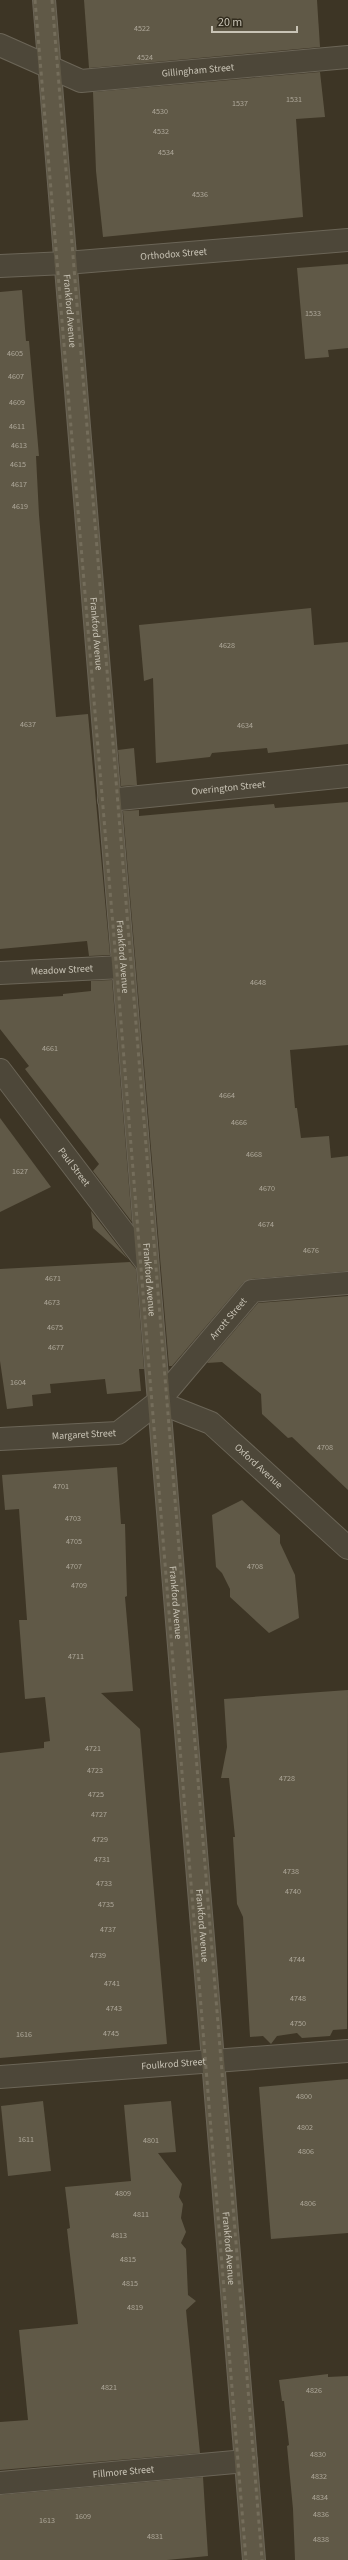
<svg xmlns="http://www.w3.org/2000/svg" width="348" height="2560" viewBox="0 0 348 2560" font-family="'Source Sans 3',sans-serif">
  <rect width="100%" height="100%" fill="#3d3525"/>
  <g fill="#605947">
    <path d="M 84,0 L 317,0 L 320,47 L 89,68 Z"/>
    <path d="M 320,72 L 325,117 L 296,119 L 303,217 L 103,237 L 96,171 L 93,92 Z"/>
    <path d="M 348,264 L 348,348 L 328,350 L 329,357 L 305,359 L 297,268 Z"/>
    <path d="M 22,290 L 26,341 L 29,341 L 39,456 L 36,456 L 39,515 L 56,717 L 88,714 L 110,955 L 89,956 L 87,941 L 0,949 L 0,292 Z"/>
    <path d="M 311,608 L 314,645 L 348,642 L 348,744 L 268,753 L 267,748 L 212,753 L 210,757 L 156,763 L 153,678 L 144,681 L 139,625 Z"/>
    <path d="M 134,748 L 137,785 L 121,786 L 118,750 Z"/>
    <path d="M 348,802 L 348,1045 L 290,1050 L 295,1108 L 297,1108 L 301,1138 L 329,1136 L 331,1158 L 348,1156 L 348,1271 L 251,1279 L 243,1283 L 172,1366 L 169,1366 L 123,811 L 139,810 L 139,816 L 274,804 L 275,808 Z"/>
    <path d="M 112,980 L 132,1222 L 93,1171 L 99,1164 L 25,1069 L 29,1066 L 0,1029 L 0,1000 L 63,996 L 63,994 L 91,991 L 91,981 Z"/>
    <path d="M 0,1118 L 51,1187 L 0,1212 Z"/>
    <path d="M 91,1211 L 128,1259 L 93,1228 Z"/>
    <path d="M 130,1262 L 136,1269 L 144,1369 L 139,1369 L 141,1391 L 107,1394 L 105,1379 L 50,1384 L 51,1393 L 32,1395 L 33,1406 L 7,1409 L 0,1361 L 0,1269 Z"/>
    <path d="M 348,1296 L 348,1490 L 292,1437 L 288,1438 L 262,1414 L 261,1394 L 222,1362 L 207,1363 L 258,1303 Z"/>
    <path d="M 117,1467 L 121,1524 L 125,1524 L 127,1596 L 125,1597 L 133,1691 L 101,1693 L 140,1729 L 167,2044 L 0,2058 L 0,1753 L 44,1748 L 44,1742 L 50,1741 L 45,1697 L 25,1699 L 19,1620 L 27,1620 L 19,1509 L 5,1510 L 2,1475 Z"/>
    <path d="M 242,1500 L 280,1535 L 280,1543 L 295,1575 L 299,1618 L 269,1633 L 230,1597 L 230,1589 L 222,1573 L 216,1567 L 212,1515 Z"/>
    <path d="M 348,1690 L 347,2029 L 333,2030 L 330,2036 L 302,2038 L 297,2033 L 277,2036 L 271,2044 L 263,2036 L 250,2037 L 243,1917 L 237,1904 L 233,1837 L 235,1837 L 229,1778 L 221,1778 L 227,1747 L 224,1699 Z"/>
    <path d="M 348,2079 L 348,2233 L 271,2239 L 259,2087 Z"/>
    <path d="M 43,2101 L 51,2171 L 8,2176 L 1,2106 Z"/>
    <path d="M 171,2101 L 176,2152 L 158,2153 L 182,2184 L 179,2197 L 183,2204 L 181,2218 L 186,2232 L 181,2243 L 186,2249 L 188,2295 L 196,2301 L 186,2310 L 200,2453 L 0,2470 L 0,2422 L 28,2420 L 19,2330 L 78,2324 L 67,2229 L 70,2228 L 65,2187 L 131,2181 L 124,2105 Z"/>
    <path d="M 328,2374 L 328,2377 L 348,2376 L 348,2560 L 295,2560 L 293,2509 L 287,2446 L 289,2445 L 284,2401 L 282,2401 L 279,2380 Z"/>
    <path d="M 203,2477 L 208,2556 L 167,2560 L 0,2560 L 0,2495 Z"/>
  </g>
  <g fill="none" stroke-linecap="round" stroke-linejoin="round">
    <defs>
      <g id="minor">
        <path id="s1" d="M 0,45 L 81,81 L 348,57"/>
        <path id="s2" d="M 66,263 L 348,240"/>
        <path id="s3" d="M 109,800 L 348,776"/>
        <path id="s4" d="M 0,973 L 123,967"/>
        <path id="s5" d="M 0,1070 L 147,1263"/>
        <path id="s6" d="M 158,1402 L 252,1291 L 348,1283"/>
        <path id="s7" d="M 0,2077 L 348,2051"/>
        <path id="s8" d="M 0,2483 L 246,2461"/>
      </g>
      <g id="tertiary">
        <path d="M 0,266 L 66,263"/>
        <path id="s9" d="M 0,1439 L 118,1433 L 158,1402 L 211,1423 L 348,1548"/>
      </g>
      <g id="secondary">
        <path id="s10" d="M 44,0 L 254,2560"/>
      </g>
    </defs>
    <use href="#minor" stroke="#6b6557" stroke-width="24"/>
    <use href="#tertiary" stroke="#6b6557" stroke-width="24"/>
    <use href="#secondary" stroke="#6b6557" stroke-width="24"/>
    <use href="#minor" stroke="#4d4739" stroke-width="22"/>
    <use href="#tertiary" stroke="#4d4739" stroke-width="22"/>
    <use href="#secondary" stroke="#605947" stroke-width="22"/>
    <g stroke="#746d5b" stroke-width="3" stroke-dasharray="4 4" stroke-linecap="butt">
      <path d="M 35,0 L 118,985 L 246,2560"/>
      <path d="M 52,0 L 262,2560"/>
    </g>
  </g>
  <g text-anchor="middle" dominant-baseline="central" stroke-width="3" stroke-linejoin="round" paint-order="stroke">
    <g font-size="8" fill="#aea89a">
      <text x="142" y="28">4522</text>
      <text x="145" y="57">4524</text>
      <text x="294" y="99">1531</text>
      <text x="240" y="103">1537</text>
      <text x="160" y="111">4530</text>
      <text x="161" y="131">4532</text>
      <text x="166" y="152">4534</text>
      <text x="200" y="194">4536</text>
      <text x="313" y="313">1533</text>
      <text x="15" y="353">4605</text>
      <text x="16" y="376">4607</text>
      <text x="17" y="402">4609</text>
      <text x="17" y="426">4611</text>
      <text x="19" y="445">4613</text>
      <text x="18" y="464">4615</text>
      <text x="19" y="484">4617</text>
      <text x="20" y="506">4619</text>
      <text x="227" y="645">4628</text>
      <text x="28" y="724">4637</text>
      <text x="245" y="725">4634</text>
      <text x="258" y="982">4648</text>
      <text x="50" y="1048">4661</text>
      <text x="227" y="1095">4664</text>
      <text x="239" y="1122">4666</text>
      <text x="254" y="1154">4668</text>
      <text x="20" y="1171">1627</text>
      <text x="267" y="1188">4670</text>
      <text x="266" y="1224">4674</text>
      <text x="311" y="1250">4676</text>
      <text x="53" y="1278">4671</text>
      <text x="52" y="1302">4673</text>
      <text x="55" y="1327">4675</text>
      <text x="56" y="1347">4677</text>
      <text x="18" y="1382">1604</text>
      <text x="325" y="1447">4708</text>
      <text x="61" y="1486">4701</text>
      <text x="73" y="1518">4703</text>
      <text x="74" y="1541">4705</text>
      <text x="74" y="1566">4707</text>
      <text x="255" y="1566">4708</text>
      <text x="79" y="1585">4709</text>
      <text x="76" y="1656">4711</text>
      <text x="93" y="1748">4721</text>
      <text x="95" y="1770">4723</text>
      <text x="287" y="1778">4728</text>
      <text x="96" y="1794">4725</text>
      <text x="99" y="1814">4727</text>
      <text x="100" y="1839">4729</text>
      <text x="102" y="1859">4731</text>
      <text x="291" y="1871">4738</text>
      <text x="104" y="1883">4733</text>
      <text x="293" y="1891">4740</text>
      <text x="106" y="1904">4735</text>
      <text x="108" y="1929">4737</text>
      <text x="98" y="1955">4739</text>
      <text x="297" y="1959">4744</text>
      <text x="112" y="1983">4741</text>
      <text x="298" y="1998">4748</text>
      <text x="114" y="2008">4743</text>
      <text x="298" y="2023">4750</text>
      <text x="111" y="2033">4745</text>
      <text x="24" y="2034">1616</text>
      <text x="304" y="2096">4800</text>
      <text x="305" y="2127">4802</text>
      <text x="26" y="2139">1611</text>
      <text x="151" y="2140">4801</text>
      <text x="306" y="2151">4806</text>
      <text x="123" y="2193">4809</text>
      <text x="308" y="2203">4806</text>
      <text x="141" y="2214">4811</text>
      <text x="119" y="2235">4813</text>
      <text x="128" y="2259">4815</text>
      <text x="130" y="2283">4815</text>
      <text x="135" y="2307">4819</text>
      <text x="109" y="2387">4821</text>
      <text x="314" y="2390">4826</text>
      <text x="318" y="2454">4830</text>
      <text x="319" y="2476">4832</text>
      <text x="320" y="2497">4834</text>
      <text x="321" y="2514">4836</text>
      <text x="83" y="2516">1609</text>
      <text x="47" y="2520">1613</text>
      <text x="155" y="2536">4831</text>
      <text x="321" y="2539">4838</text>
    </g>
    <g font-size="10" fill="#c8c3b5" stroke="#322c1e">
      <text stroke="none"><textPath href="#s1" startOffset="206">Gillingham Street</textPath></text>
      <text stroke="none"><textPath href="#s2" startOffset="108">Orthodox Street</textPath></text>
      <text stroke="none"><textPath href="#s10" startOffset="312">Frankford Avenue</textPath></text>
      <text stroke="none"><textPath href="#s10" startOffset="636">Frankford Avenue</textPath></text>
      <text stroke="none"><textPath href="#s3" startOffset="120">Overington Street</textPath></text>
      <text stroke="none"><textPath href="#s10" startOffset="960">Frankford Avenue</textPath></text>
      <text stroke="none"><textPath href="#s4" startOffset="62">Meadow Street</textPath></text>
      <text stroke="none"><textPath href="#s5" startOffset="122">Paul Street</textPath></text>
      <text stroke="none"><textPath href="#s10" startOffset="1284">Frankford Avenue</textPath></text>
      <text stroke="none"><textPath href="#s6" startOffset="109">Arrott Street</textPath></text>
      <text stroke="none"><textPath href="#s9" startOffset="84">Margaret Street</textPath></text>
      <text stroke="none"><textPath href="#s9" startOffset="290">Oxford Avenue</textPath></text>
      <text stroke="none"><textPath href="#s10" startOffset="1608">Frankford Avenue</textPath></text>
      <text stroke="none"><textPath href="#s10" startOffset="1932">Frankford Avenue</textPath></text>
      <text stroke="none"><textPath href="#s7" startOffset="174">Foulkrod Street</textPath></text>
      <text stroke="none"><textPath href="#s10" startOffset="2256">Frankford Avenue</textPath></text>
      <text stroke="none"><textPath href="#s8" startOffset="124">Fillmore Street</textPath></text>
    </g>
  </g>
  <path d="M212 26v6h85v-6" fill="none" stroke="#c8c3b5" stroke-width="2"/>
  <text x="218" y="26" font-size="12" fill="#c8c3b5" stroke="#322c1e" stroke-width="3" paint-order="stroke">20 m</text>
</svg>
